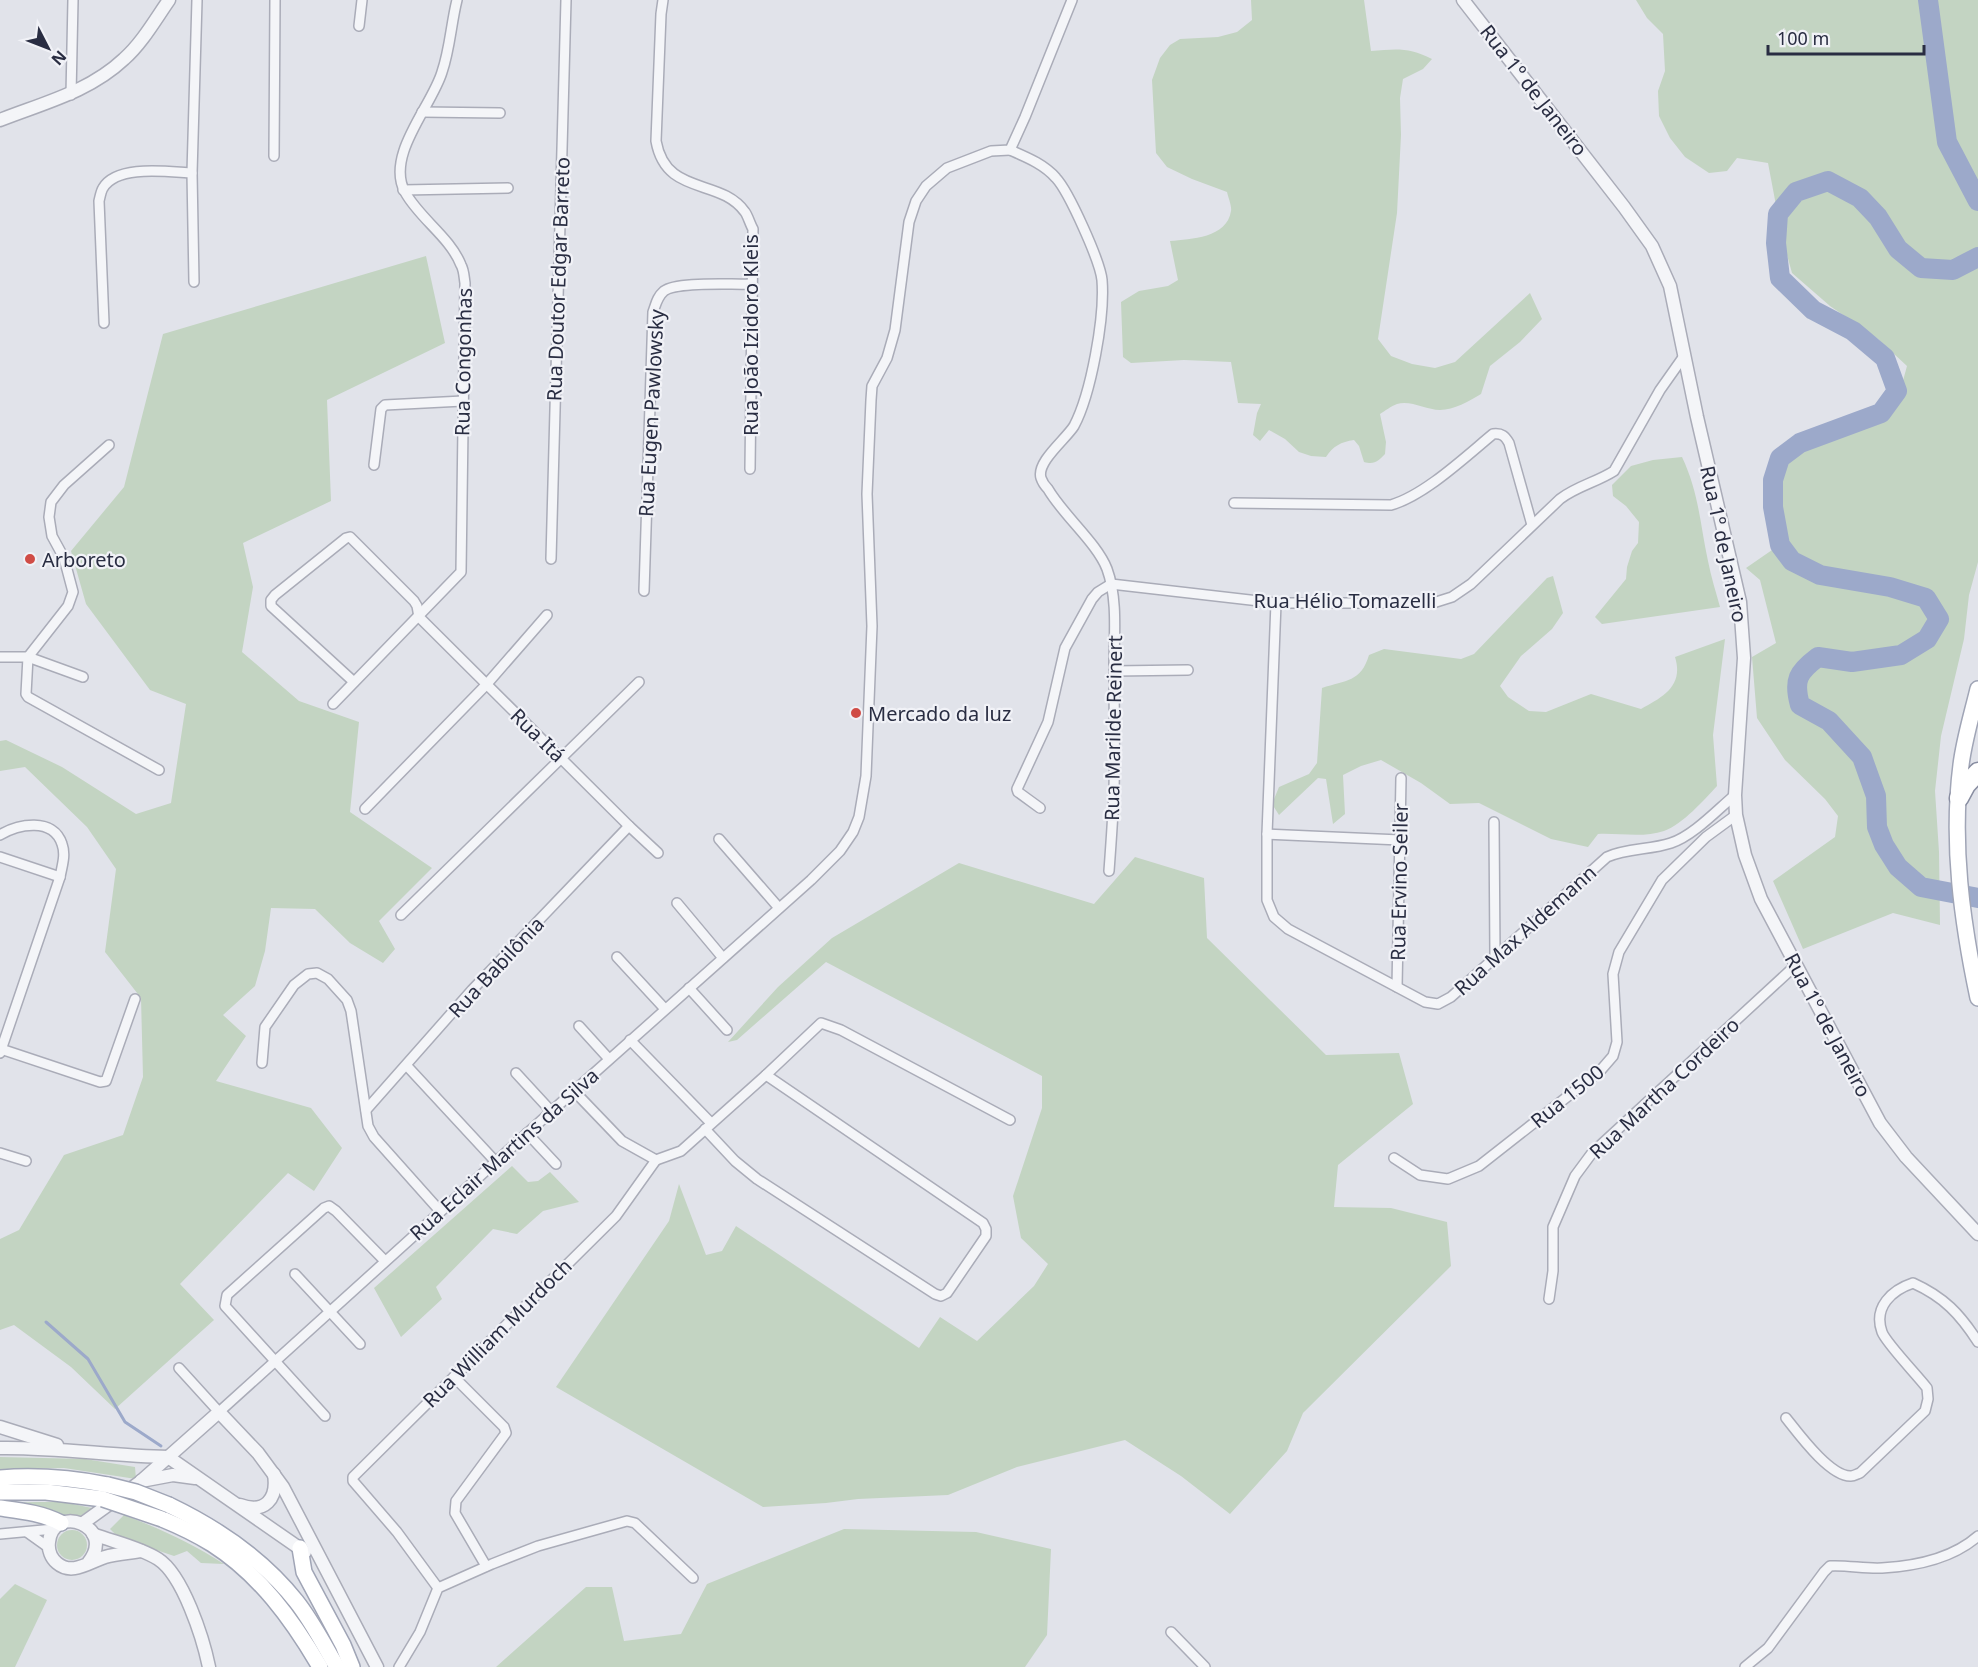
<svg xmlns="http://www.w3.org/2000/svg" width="1978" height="1667" viewBox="0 0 1978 1667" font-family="'Noto Sans',sans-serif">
  <rect width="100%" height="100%" fill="#e1e3ea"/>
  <g fill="#c3d4c2">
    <path d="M 1251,0 L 1364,0 L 1371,51 C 1396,49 1409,47 1432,59 L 1423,69 L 1403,79 L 1400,98 L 1401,135 L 1397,213 L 1378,339 L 1391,356 L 1412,364 L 1435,368 L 1455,362 L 1530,293 L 1542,319 L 1520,342 L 1490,366 L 1481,394 C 1469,401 1454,410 1440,410 C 1426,410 1411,400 1397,404 C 1391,406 1385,411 1380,414 L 1386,442 L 1385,454 C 1378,461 1375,465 1364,462 L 1359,446 L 1354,440 C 1341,442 1333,446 1326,457 L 1311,456 L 1299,452 L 1285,439 L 1269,430 L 1260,441 L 1253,435 L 1257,413 L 1261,404 L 1238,403 L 1231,362 L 1184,360 L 1131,363 L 1123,357 L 1121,302 L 1139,291 L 1168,286 L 1178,280 L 1170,241 C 1191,239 1227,238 1231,211 C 1232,206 1228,197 1227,192 L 1192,179 L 1167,167 L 1156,153 L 1152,80 L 1160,58 L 1170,45 L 1180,39 L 1218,37 L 1237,32 L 1252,20 Z"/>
    <path d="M 1636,0 L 1978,0 L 1978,562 L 1969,595 L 1964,639 L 1941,736 L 1935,791 L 1939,852 L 1940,925 L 1893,913 L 1803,949 L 1773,881 L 1835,837 L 1838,816 L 1825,799 L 1785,760 L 1757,718 L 1752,657 L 1776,643 L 1760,580 L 1746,568 L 1788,539 C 1768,507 1772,461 1810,445 C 1825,438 1844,438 1859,431 C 1871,425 1883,417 1895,410 L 1907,366 L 1878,339 L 1830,306 L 1792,273 L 1782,237 L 1768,163 L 1737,158 L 1727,171 L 1709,173 L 1685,157 L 1670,138 L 1659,116 L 1658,91 L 1665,71 L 1663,34 L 1647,18 Z"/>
    <path d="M 426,256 L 445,343 L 327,400 L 331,501 L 243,543 L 253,587 L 242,652 L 299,701 L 359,722 L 350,812 L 432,868 L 379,921 L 395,949 L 383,963 L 350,943 L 315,909 L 271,908 L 265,951 L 255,986 L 223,1015 L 246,1036 L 216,1081 L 311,1108 L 342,1148 L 314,1191 L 288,1173 L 180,1284 L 214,1320 L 115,1409 L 71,1367 L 14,1325 L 0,1330 L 0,1239 L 19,1230 L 64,1155 L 123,1135 L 143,1077 L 141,998 L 105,952 L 116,869 L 87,827 L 25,767 L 0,771 L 0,741 L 6,740 L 62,767 L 136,814 L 171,803 L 186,704 L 150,690 L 86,604 L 71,551 L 124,487 L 163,334 Z"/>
    <path d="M 1682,457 C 1699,493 1700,524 1708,561 C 1711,577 1716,592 1720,607 L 1602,624 L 1595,617 L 1626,579 L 1627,567 L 1632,551 L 1638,543 L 1639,522 L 1626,506 L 1613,496 L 1612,485 L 1631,466 L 1653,460 Z"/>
    <path d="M 1553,576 L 1563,613 L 1552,629 L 1521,656 L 1500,686 L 1508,697 L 1529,711 L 1546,712 L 1591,694 L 1641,709 C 1663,697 1684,686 1675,657 L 1725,639 L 1713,735 L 1717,786 C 1704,800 1683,824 1664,831 C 1644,838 1619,833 1598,834 L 1588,847 L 1551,839 L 1479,803 L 1450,804 L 1421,783 L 1381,760 L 1361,766 L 1343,775 L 1345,814 L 1333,824 L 1326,779 L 1318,778 L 1279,815 L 1272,804 L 1279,787 L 1309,774 L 1317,763 L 1322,688 C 1346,680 1361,682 1369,655 L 1384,649 L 1461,659 L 1474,654 L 1547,578 Z"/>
    <path d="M 1135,857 L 1204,878 L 1207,938 L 1326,1055 L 1399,1053 L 1413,1104 L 1338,1165 L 1334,1207 L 1391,1208 L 1447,1222 L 1451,1266 L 1303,1413 L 1287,1451 L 1230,1514 L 1181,1476 L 1125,1440 L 1017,1467 L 948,1495 L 858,1499 L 826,1503 L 763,1507 L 556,1387 L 669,1221 L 679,1184 L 706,1255 L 722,1251 L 736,1226 L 919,1348 L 940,1317 L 977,1341 L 1034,1286 L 1048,1264 L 1021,1238 L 1013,1196 L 1042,1108 L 1042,1076 L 826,962 L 737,1040 L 728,1042 L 778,987 L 832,938 L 959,863 L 1094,904 Z"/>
    <path d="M 512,1166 L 528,1182 L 538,1181 L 550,1172 L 579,1202 L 543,1211 L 517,1234 L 493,1229 L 436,1287 L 442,1299 L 401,1337 L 374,1288 Z"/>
    <path d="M 0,1457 L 85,1459 L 135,1467 L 136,1479 L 64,1468 L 0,1469 Z"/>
    <path d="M 37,1502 L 63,1502 L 92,1508 L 80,1516 L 53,1516 L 0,1503 Z"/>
    <path d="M 124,1515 C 161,1529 191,1543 224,1564 L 201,1563 L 187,1551 L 174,1556 L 118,1537 L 110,1529 Z"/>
    <path d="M 844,1529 L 976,1532 L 1051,1549 L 1047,1635 L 1025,1667 L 496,1667 L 586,1587 L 612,1587 L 624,1641 L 681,1634 L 707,1584 Z"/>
    <circle cx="72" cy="1545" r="15"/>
    <path d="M 15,1584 L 47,1600 L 15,1667 L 0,1667 L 0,1599 Z"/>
  </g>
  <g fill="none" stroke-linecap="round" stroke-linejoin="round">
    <path stroke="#9ca9ca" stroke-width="3" d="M 46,1322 L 88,1359 L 125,1422 L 161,1446"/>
    <g stroke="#9ca9ca" stroke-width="20">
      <path d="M 1928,0 L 1947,142 L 1978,201"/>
      <path d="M 1978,257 L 1953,270 L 1921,268 L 1898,249 L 1878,217 L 1860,198 L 1828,181 L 1796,192 L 1778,214 L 1776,243 L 1780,278 L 1813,310 L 1853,331 L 1885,358 L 1897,391 L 1881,413 L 1800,443 L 1780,458 L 1773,480 L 1773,507 L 1780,545 L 1792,561 L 1820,575 L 1890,587 L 1926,598 L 1939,619 L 1927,639 L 1901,655 L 1852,662 L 1818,657 C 1798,672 1793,680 1800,705 L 1829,721 L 1862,757 L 1876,796 L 1877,827 L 1884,845 L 1898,867 L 1921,887 L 1978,898"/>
    </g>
    <defs>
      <g id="minor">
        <path d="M 663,0 L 661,14 L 656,141 C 666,197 720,177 745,212 C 748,216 750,224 753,229 L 750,469"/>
        <path d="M 359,26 L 362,0"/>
        <path d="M 71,95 L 73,0"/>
        <path d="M 422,112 L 500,113"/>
        <path d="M 1010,150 C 1026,157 1044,164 1056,178 C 1069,192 1100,261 1102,280 C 1105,317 1091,394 1074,426 C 1066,439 1036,462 1041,478 C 1042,481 1045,486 1048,489 C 1063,515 1097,543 1107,569 C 1118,599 1114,636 1114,668 C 1114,709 1115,749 1114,790 C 1113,817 1111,844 1109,871"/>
        <path d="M 274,156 L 275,0"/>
        <path d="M 403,190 L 508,188"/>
        <path d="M 194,282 L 192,173 L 197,0"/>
        <path d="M 104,323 L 99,201 C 100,197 101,191 103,188 C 117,164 169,172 192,173"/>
        <path d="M 109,445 L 64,485 L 51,502 L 49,517 L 52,536 L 64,558 L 73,592 L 68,606 L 28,657 L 26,694 L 28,697 L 159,770"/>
        <path d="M 374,465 L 381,409 L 385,405 L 463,401"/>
        <path d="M 1234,503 L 1391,505 C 1425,495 1465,457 1493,434 C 1502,433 1505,436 1509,443 L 1532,525"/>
        <path d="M 551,559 L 566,0"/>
        <path d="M 1111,584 L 1276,603 L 1433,603 L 1452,597 L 1471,584 L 1560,499 C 1577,486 1597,482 1614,471 L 1660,390 L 1684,356"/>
        <path d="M 644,591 L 653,312 C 656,304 657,297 664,291 C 677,281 733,285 752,284"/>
        <path d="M 1276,603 L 1267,834 L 1267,900 L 1274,917 L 1288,929 L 1425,1002 L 1438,1004 L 1451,997 L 1607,857 C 1627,848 1650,850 1671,843 C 1693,836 1717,810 1735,795"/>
        <path d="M 0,657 L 28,657 L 83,677"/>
        <path d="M 1114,671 L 1188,670"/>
        <path d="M 354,682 L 271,606 L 271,600 L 275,595 L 346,538 L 350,537 L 414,601 L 417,606 L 419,617 L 629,826 L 658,853"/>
        <path d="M 333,704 L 461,572 L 465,283 C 464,277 464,270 461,265 C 450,237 419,218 405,192 C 385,155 432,106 442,72 C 450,49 451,24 457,0"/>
        <path d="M 1040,808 L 1018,792 L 1017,789 L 1048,722 L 1065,648 L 1092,599 L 1098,592 L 1111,584"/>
        <path d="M 365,809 L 486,685 L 547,615"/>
        <path d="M 1494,822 L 1495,956"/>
        <path d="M 1267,834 L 1400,840"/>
        <path d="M 0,835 C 18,824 53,817 62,844 C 66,855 62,866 60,877 L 0,1053"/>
        <path d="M 719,839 L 779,908"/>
        <path d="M 0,857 L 60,877"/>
        <path d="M 677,903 L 723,958"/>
        <path d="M 401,915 L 639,682"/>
        <path d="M 617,957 L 665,1009"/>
        <path d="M 1397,987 L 1401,778"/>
        <path d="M 689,988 L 727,1030"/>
        <path d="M 579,1026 L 609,1059"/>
        <path d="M 630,1040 L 711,1123"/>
        <path d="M 1,1049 L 100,1082 L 106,1081 L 135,999"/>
        <path d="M 262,1063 L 265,1027 L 294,985 L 308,974 L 317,973 L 328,979 L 347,1000 L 351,1011 L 368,1126 L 374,1137 L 440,1211"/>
        <path d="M 407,1066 L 495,1161"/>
        <path d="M 516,1073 L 551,1111"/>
        <path d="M 574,1091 L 622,1141 L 656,1160"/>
        <path d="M 366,1110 L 472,990 L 629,826"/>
        <path d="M 705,1129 L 735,1161 L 757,1179 L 935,1294 L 941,1296 L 947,1293 L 986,1236 L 986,1229 L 983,1223 L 766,1075"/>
        <path d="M 527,1133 L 556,1164"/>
        <path d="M 0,1153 L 26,1161"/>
        <path d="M 1394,1158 L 1420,1175 L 1448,1179 L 1479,1166 L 1600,1071 L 1613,1056 L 1617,1042 L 1613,974 L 1619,952 L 1662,880 L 1706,837 L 1736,815"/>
        <path d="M 656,1160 L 681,1151 L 766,1075 L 821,1023 L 841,1030 L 1010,1120"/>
        <path d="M 295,1274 L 360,1344"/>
        <path d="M 1549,1299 L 1553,1271 L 1553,1227 L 1575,1176 L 1592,1153 L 1796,965"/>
        <path d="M 179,1368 L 219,1412 L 574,1091 L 811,880 L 840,851 L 853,832 L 859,817 L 866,776 L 872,626 L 867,494 L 871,400 L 872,386 L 887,358 L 895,330 L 909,222 L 916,201 L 926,186 L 947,168 L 991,151 L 1010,150 L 1025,117 L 1072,0"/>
        <path d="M 454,1377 L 504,1427 L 506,1433 L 456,1501 L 455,1513 L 486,1566"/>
        <path d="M 325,1416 L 225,1306 L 227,1295 L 324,1208 L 329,1206 L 336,1211 L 385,1261"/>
        <path d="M 1786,1418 C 1798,1433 1830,1477 1851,1476 C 1854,1476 1857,1474 1860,1473 L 1925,1411 L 1928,1399 L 1927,1388 C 1918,1376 1886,1343 1882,1332 C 1873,1307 1892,1290 1913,1283 C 1944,1297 1960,1314 1978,1342"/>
        <path d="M 27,1532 L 48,1547"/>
        <path d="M 0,1534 L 54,1529"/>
        <path d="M 438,1588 L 397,1532 L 353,1481 L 353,1477 L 616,1216 L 656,1160"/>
        <path d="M 1171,1632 L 1205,1667"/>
        <path d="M 399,1667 L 420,1632 L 438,1588 L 492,1564 L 538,1546 L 627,1521 L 635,1523 L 693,1578"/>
        <path d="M 1745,1667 L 1768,1648 L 1824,1572 L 1830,1566 C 1848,1565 1865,1569 1882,1568 C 1916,1566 1952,1559 1978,1536"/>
      </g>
      <g id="tertiary">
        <path d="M 1463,0 L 1624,207 L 1652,246 L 1670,286 L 1697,417 L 1740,602 L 1744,658 L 1735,795 L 1736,815 L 1745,855 L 1761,899 L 1880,1123 L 1906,1157 L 1978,1234"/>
        <path d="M 0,120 C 43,103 89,92 124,59 C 142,43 155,20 169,0"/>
        <path d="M 0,1427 L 57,1445"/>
        <path d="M 0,1448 C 56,1447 112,1456 168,1457"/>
        <path d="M 168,1457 L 305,1552"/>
        <path d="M 141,1481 L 173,1475 L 195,1478"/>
        <path d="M 240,1505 C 265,1514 278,1499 274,1474"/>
        <path d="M 83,1523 L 140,1482 L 219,1412 L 258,1453 L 283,1487 L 377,1667"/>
        <path d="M 93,1534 C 114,1542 139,1547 158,1559 C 183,1575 203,1638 209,1667"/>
        <path d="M 88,1563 C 118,1526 53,1502 49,1542 C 48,1550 51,1558 57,1563 C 72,1576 89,1562 105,1557 C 116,1554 129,1553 141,1551"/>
      </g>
      <g id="primary">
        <path d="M 1978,689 C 1972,714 1964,740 1961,765 C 1951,843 1962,922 1978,998"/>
        <path d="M 0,1478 C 36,1475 72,1478 108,1485"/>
        <path d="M 0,1492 L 46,1492 L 103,1499"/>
        <path d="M 169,1505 C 217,1528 262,1558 296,1601 C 312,1621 324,1645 337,1667"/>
        <path d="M 0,1508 C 22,1511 42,1513 61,1523"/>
        <path d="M 162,1519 C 179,1526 196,1534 212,1544 C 259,1574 292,1619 320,1667"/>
        <path d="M 300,1548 L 304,1572 L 343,1645 L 352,1667"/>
      </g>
      <path id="motorway" d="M 1959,798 L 1966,785 L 1978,772"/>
    </defs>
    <use href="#minor" stroke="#aaacb8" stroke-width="12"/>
    <use href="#tertiary" stroke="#aaacb8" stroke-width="15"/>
    <use href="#primary" stroke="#a0a5b6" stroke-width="18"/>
    <use href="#motorway" stroke="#888da1" stroke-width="21"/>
    <use href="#minor" stroke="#f4f5f8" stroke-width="9"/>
    <use href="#tertiary" stroke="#f4f5f8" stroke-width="12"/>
    <use href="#primary" stroke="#fff" stroke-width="15"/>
    <use href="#motorway" stroke="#fff" stroke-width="18"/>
    <defs>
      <g id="primary-bridge">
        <path d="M 108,1485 L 136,1492 L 169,1505"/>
        <path d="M 103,1499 L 162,1519"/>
      </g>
    </defs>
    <use href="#primary-bridge" stroke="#a0a5b6" stroke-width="18" stroke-linecap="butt"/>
    <use href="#primary-bridge" stroke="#fff" stroke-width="15"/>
  </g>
  <g fill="#d04c46" stroke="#f1f2f7" stroke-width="2">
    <circle cx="30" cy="559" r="6"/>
    <circle cx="856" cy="713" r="6"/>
  </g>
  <g text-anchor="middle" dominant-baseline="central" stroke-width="4.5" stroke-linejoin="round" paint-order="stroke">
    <g font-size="20" fill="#292d42" stroke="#f1f2f7">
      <text transform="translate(1534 90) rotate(52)">Rua 1º de Janeiro</text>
      <text transform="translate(558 279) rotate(-88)">Rua Doutor Edgar Barreto</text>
      <text transform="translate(750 335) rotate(-90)">Rua João Izidoro Kleis</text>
      <text transform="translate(463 362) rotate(-89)">Rua Congonhas</text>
      <text transform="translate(651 413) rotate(-87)">Rua Eugen Pawlowsky</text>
      <text transform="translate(1724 544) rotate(78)">Rua 1º de Janeiro</text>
      <text x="1345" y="600">Rua Hélio Tomazelli</text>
      <text transform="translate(1113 728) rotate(-89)">Rua Marilde Reinert</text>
      <text transform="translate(538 735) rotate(44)">Rua Itá</text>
      <text transform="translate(1399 882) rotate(-89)">Rua Ervino Seiler</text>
      <text transform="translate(1525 930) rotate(-42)">Rua Max Aldemann</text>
      <text transform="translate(496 967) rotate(-47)">Rua Babilônia</text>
      <text transform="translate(1828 1025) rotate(62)">Rua 1º de Janeiro</text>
      <text transform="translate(1664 1088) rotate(-43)">Rua Martha Cordeiro</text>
      <text transform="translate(1567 1096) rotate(-39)">Rua 1500</text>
      <text transform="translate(504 1154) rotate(-42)">Rua Eclair Martins da Silva</text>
      <text transform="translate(497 1333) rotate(-45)">Rua William Murdoch</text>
    </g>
    <g font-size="20" fill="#292d42" stroke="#f1f2f7" text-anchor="start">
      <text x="42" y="559">Arboreto</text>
      <text x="868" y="713">Mercado da luz</text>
    </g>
  </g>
  <g transform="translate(48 48) rotate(132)" stroke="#f1f2f7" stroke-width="4.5" paint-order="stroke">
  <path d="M0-4.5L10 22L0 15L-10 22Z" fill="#292d42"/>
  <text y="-9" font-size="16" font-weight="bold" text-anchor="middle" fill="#292d42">N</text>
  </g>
  <path d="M1768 45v9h156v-9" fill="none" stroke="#292d42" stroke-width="3"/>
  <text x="1777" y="45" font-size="18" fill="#292d42" stroke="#f1f2f7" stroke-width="4.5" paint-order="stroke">100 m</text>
</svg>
